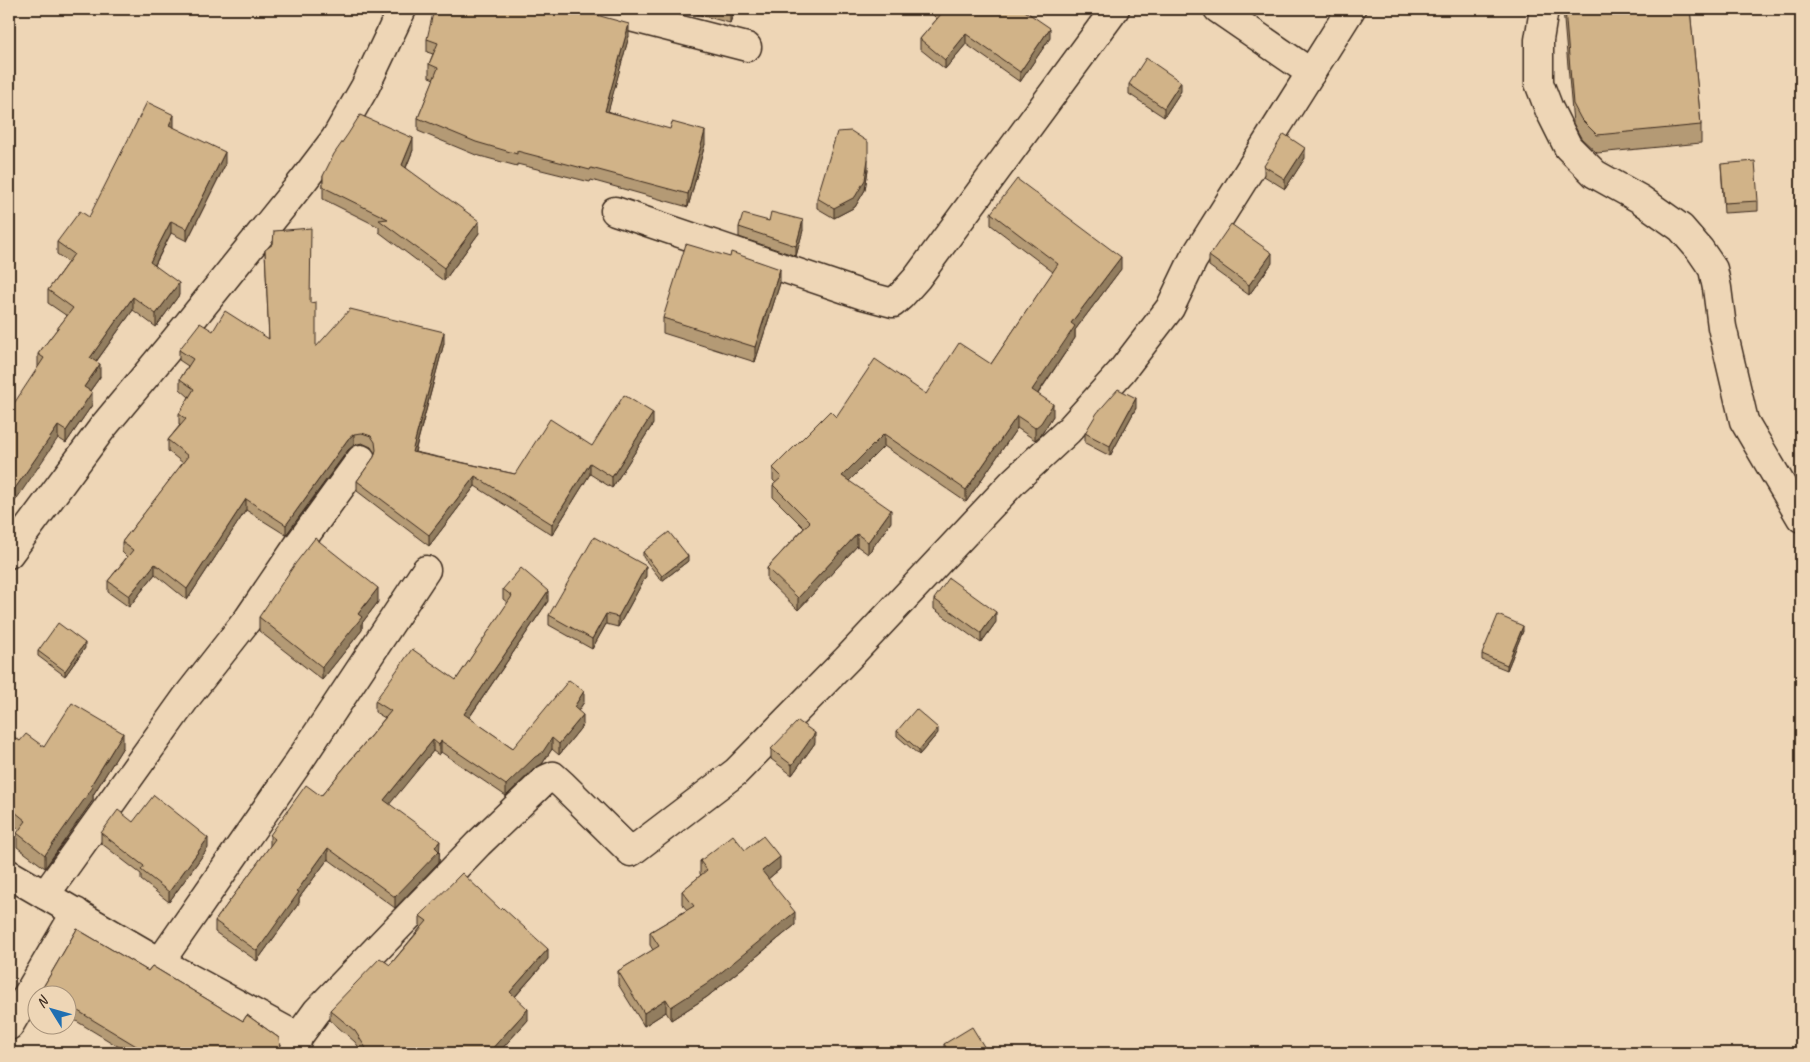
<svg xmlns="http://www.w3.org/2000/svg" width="1810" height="1062" viewBox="0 0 1810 1062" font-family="Caveat,sans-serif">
  <rect width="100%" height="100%" fill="#eed6b6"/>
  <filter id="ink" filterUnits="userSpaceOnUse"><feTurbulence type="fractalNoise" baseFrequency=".02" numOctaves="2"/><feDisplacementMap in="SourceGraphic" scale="10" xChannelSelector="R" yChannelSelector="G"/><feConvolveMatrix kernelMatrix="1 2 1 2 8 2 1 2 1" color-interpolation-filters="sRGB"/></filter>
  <g filter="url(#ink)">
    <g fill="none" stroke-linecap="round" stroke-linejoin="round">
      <defs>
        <g id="minor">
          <path d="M 599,9 L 747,47"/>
          <path d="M 1218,9 L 1311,73"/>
          <path d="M 1544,9 L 1539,40 L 1539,83 L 1549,109 L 1568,147 L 1595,174 L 1640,199 L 1681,228 L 1700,250 L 1713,269 L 1717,288 L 1722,327 L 1744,421 L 1801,518"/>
          <path d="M 615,211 L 863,295 L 893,303 L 901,296 L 917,278 L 1115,9"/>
          <path d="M 9,554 L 103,427 L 172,344 L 303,181 L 335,139 L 365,87 L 402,9"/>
          <path d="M 9,874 L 160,962 L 298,1037"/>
          <path d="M 45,895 L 186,698 L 248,619 L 299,544 L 361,459"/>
          <path d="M 160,962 L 296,766 L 426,570"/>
          <path d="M 9,1026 L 76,912"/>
          <path d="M 294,1053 L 298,1037 L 317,1011 L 478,844 L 546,779 L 553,776 L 563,785 L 631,852 L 736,772 L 847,659 L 1014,481 L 1068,431 L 1121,372 L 1170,308 L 1193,260 L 1351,9"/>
        </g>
      </defs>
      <use href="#minor" stroke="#3b2a1e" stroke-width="31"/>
      <use href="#minor" stroke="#eed6b6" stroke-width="28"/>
    </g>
    <g fill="#b49a75" stroke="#3b2a1e">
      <path d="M 678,9 L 735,9 L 730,23 Z"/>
      <path d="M 927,9 L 1022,9 L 1050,38 L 1020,82 L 966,44 L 945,69 L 920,49 L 920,39 L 937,19 Z"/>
      <path d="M 1245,9 L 1258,9 L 1254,15 Z"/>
      <path d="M 1563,9 L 1690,9 L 1701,125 L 1701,143 L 1597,153 L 1581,138 L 1573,123 Z"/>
      <path d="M 629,36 L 608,111 L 705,144 L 688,207 L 591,180 L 590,182 L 517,164 L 517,166 L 476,155 L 418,131 L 418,118 L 434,79 L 429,77 L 429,64 L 433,54 L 427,52 L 427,39 Z"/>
      <path d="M 1129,84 L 1181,91 L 1164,117 L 1129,94 Z"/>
      <path d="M 174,128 L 225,165 L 187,241 L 171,233 L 155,265 L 179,295 L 156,327 L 133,310 L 96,362 L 100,377 L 90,391 L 92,405 L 66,443 L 58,438 L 38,366 L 38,354 L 67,316 L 48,303 L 48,290 L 68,262 L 57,254 L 57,242 L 89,217 Z"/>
      <path d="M 413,150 L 406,168 L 479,233 L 444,281 L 379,232 L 379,227 L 323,199 L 323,176 Z"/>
      <path d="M 1305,158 L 1285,189 L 1264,176 L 1264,166 Z"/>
      <path d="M 1721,164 L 1758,201 L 1758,211 L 1724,213 Z"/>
      <path d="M 868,169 L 865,190 L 855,207 L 834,218 L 817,208 L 817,198 Z"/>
      <path d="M 991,213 L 1121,269 L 1075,330 L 1075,338 L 1038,394 L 1053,416 L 1041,435 L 1035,440 L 1017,428 L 966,502 L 884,446 L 849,481 L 891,522 L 868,554 L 857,546 L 798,610 L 767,580 L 767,568 L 804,528 L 773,497 L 773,485 L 776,483 L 773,480 L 773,468 L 836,417 L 926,394 L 991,364 L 1053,272 L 991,225 Z"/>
      <path d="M 769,221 L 803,230 L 796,256 L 739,237 L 739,227 Z"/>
      <path d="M 265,250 L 310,303 L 316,347 L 444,343 L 415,452 L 515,474 L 653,424 L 612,488 L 590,474 L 552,535 L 475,486 L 429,546 L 357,491 L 357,481 L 374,457 L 375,453 L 371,447 L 362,443 L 354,445 L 348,450 L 286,535 L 246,510 L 187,600 L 155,574 L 129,607 L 108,592 L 108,581 L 127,557 L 122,552 L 122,542 L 183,463 L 168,451 L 168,440 L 180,425 L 179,425 L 179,414 L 189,397 L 180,389 L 180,379 L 188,366 L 179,360 L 179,350 L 213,331 L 269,339 Z"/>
      <path d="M 1209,256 L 1272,263 L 1249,295 L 1209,266 Z"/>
      <path d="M 780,283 L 755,362 L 663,333 L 663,318 Z"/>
      <path d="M 1136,408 L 1110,456 L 1085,443 L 1085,433 Z"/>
      <path d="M 643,552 L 688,561 L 662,581 L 643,557 Z"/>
      <path d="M 646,576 L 618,627 L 606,624 L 592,649 L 549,625 L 549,615 Z"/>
      <path d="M 503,589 L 548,601 L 469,718 L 513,748 L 584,702 L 578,711 L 583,725 L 559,755 L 552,749 L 542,764 L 535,768 L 506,796 L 441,752 L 439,755 L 433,751 L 389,804 L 440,851 L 439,852 L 439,862 L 395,908 L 328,859 L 299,898 L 299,903 L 257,961 L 215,932 L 215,921 L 270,846 L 270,835 L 321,796 L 385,718 L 375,712 L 375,701 L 456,680 L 508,603 L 503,599 Z"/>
      <path d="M 934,599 L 996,622 L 981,643 L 934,609 Z"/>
      <path d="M 378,602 L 362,623 L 362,630 L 322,680 L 259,631 L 259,617 Z"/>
      <path d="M 1523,631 L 1507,670 L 1482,660 L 1482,654 Z"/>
      <path d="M 85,648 L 65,676 L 38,656 L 38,651 Z"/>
      <path d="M 897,731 L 938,733 L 919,755 L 897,736 Z"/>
      <path d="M 9,734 L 20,741 L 44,747 L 123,747 L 93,795 L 93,800 L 45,868 L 17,847 L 17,833 L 20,830 L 9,821 Z"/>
      <path d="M 815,743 L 792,775 L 771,759 L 771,749 Z"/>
      <path d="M 133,822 L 208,848 L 169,902 L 141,880 L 141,874 L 101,843 L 101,833 Z"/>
      <path d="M 745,850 L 780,869 L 768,879 L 795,925 L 707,997 L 671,1020 L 666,1012 L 644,1026 L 618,984 L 618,971 L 653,950 L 650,945 L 650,932 L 687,910 L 682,904 L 682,891 L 701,875 L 700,874 L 700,861 Z"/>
      <path d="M 420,916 L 548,959 L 515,997 L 528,1020 L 498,1053 L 363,1053 L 355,1042 L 330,1020 L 330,1010 L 390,965 L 421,927 L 420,926 Z"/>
      <path d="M 77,929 L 148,971 L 152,966 L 243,1021 L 247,1015 L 279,1038 L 280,1053 L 129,1053 L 68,1016 L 68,994 L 42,994 L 42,989 Z"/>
      <path d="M 944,1044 L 988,1053 L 944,1053 Z"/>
    </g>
    <g fill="#927d5f" stroke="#3b2a1e">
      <path d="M 731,9 L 735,9 L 730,23 L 730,10 Z"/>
      <path d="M 1254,9 L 1258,9 L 1254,15 Z"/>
      <path d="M 629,24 L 629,36 L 605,123 L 605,111 Z"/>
      <path d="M 1050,28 L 1050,38 L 1020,82 L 1020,72 Z"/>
      <path d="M 966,34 L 966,44 L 945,69 L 945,60 Z"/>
      <path d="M 1181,82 L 1181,91 L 1164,117 L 1164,108 Z"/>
      <path d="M 174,115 L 174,128 L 169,125 Z"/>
      <path d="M 705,131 L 705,144 L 688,207 L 688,194 Z"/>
      <path d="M 413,138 L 413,150 L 402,177 L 402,165 Z"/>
      <path d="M 1305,148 L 1305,158 L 1285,189 L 1285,179 Z"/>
      <path d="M 225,152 L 225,165 L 187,241 L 187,229 Z"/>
      <path d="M 868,159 L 868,169 L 865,190 L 855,207 L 834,218 L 834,208 Z"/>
      <path d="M 803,220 L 803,230 L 796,256 L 796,246 Z"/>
      <path d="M 171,221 L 171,233 L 150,274 L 150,262 Z"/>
      <path d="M 479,221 L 479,233 L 444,281 L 444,268 Z"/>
      <path d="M 1272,253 L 1272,263 L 1249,295 L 1249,285 Z"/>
      <path d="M 1121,257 L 1121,269 L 1075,330 L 1075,338 L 1032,402 L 1032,390 L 1071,323 Z"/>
      <path d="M 780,269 L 780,283 L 755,362 L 755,347 Z"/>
      <path d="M 179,283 L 179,295 L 156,327 L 156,314 Z"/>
      <path d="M 133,297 L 133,310 L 90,370 L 90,358 Z"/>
      <path d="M 444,332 L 444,343 L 412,462 L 412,452 Z"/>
      <path d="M 100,364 L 100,377 L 84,399 L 84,387 Z"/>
      <path d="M 92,392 L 92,405 L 66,443 L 66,431 Z"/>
      <path d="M 1136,398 L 1136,408 L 1110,456 L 1110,446 Z"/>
      <path d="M 1053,404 L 1053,416 L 1041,435 L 1035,440 L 1035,428 Z"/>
      <path d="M 653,413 L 653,424 L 612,488 L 612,477 Z"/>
      <path d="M 1017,416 L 1017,428 L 966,502 L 966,490 Z"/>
      <path d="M 58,426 L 58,438 L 9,510 L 9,497 Z"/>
      <path d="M 354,434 L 354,445 L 348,450 L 286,535 L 286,525 L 348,439 Z"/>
      <path d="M 884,434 L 884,446 L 842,488 L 842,476 Z"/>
      <path d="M 590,463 L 590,474 L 552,535 L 552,524 Z"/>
      <path d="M 475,476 L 475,486 L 429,546 L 429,535 Z"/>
      <path d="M 246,499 L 246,510 L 187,600 L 187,589 Z"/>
      <path d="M 891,510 L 891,522 L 868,554 L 868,542 Z"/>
      <path d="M 857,534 L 857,546 L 798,610 L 798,598 Z"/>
      <path d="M 688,556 L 688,561 L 662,581 L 662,576 Z"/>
      <path d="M 155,564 L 155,574 L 129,607 L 129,596 Z"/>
      <path d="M 646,566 L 646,576 L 618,627 L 618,617 Z"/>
      <path d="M 378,588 L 378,602 L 362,623 L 362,630 L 322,680 L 322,667 L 358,614 Z"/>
      <path d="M 548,591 L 548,601 L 464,725 L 464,714 Z"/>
      <path d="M 996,612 L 996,622 L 981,643 L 981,633 Z"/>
      <path d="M 606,614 L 606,624 L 592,649 L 592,639 Z"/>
      <path d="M 1523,626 L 1523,631 L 1507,670 L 1507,665 Z"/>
      <path d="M 85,643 L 85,648 L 65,676 L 65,671 Z"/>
      <path d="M 584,691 L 584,702 L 574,717 L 574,707 Z"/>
      <path d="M 583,715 L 583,725 L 559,755 L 559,744 Z"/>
      <path d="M 938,728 L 938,733 L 919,755 L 919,750 Z"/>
      <path d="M 123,733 L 123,747 L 93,795 L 93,800 L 45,868 L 45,855 L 91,785 Z"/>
      <path d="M 815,733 L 815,743 L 792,775 L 792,765 Z"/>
      <path d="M 552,738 L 552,749 L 542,764 L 535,768 L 506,796 L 506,785 Z"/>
      <path d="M 433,740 L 433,751 L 384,811 L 384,800 Z"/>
      <path d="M 441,741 L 441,752 L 439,755 L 439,745 Z"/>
      <path d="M 208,838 L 208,848 L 169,902 L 169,892 Z"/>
      <path d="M 440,841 L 439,862 L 395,908 L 395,897 Z"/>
      <path d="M 328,848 L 328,859 L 299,898 L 299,903 L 257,961 L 257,951 L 297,891 Z"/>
      <path d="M 780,857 L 780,869 L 762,884 L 762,871 Z"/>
      <path d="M 795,912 L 795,925 L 707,997 L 671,1020 L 671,1007 Z"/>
      <path d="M 548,949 L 548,959 L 510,1002 L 510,992 Z"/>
      <path d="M 666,999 L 666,1012 L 644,1026 L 644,1013 Z"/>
      <path d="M 528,1009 L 528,1020 L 498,1053 L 488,1053 Z"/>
      <path d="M 280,1047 L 280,1053 L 275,1053 Z"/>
    </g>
    <g fill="#d1b388" stroke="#3b2a1e">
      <path d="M 434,9 L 575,9 L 629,24 L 605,111 L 670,129 L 672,122 L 705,131 L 688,194 L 591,168 L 590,170 L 517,151 L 517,154 L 476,142 L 418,118 L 438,68 L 429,64 L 438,43 L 427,39 Z"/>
      <path d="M 937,9 L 1022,9 L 1050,28 L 1020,72 L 966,34 L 945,60 L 920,39 L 942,13 Z"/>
      <path d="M 1565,9 L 1690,9 L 1701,125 L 1597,135 L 1581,119 L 1573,104 Z"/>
      <path d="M 1146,58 L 1181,82 L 1164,108 L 1129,84 Z"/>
      <path d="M 147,102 L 174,115 L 169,125 L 225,152 L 187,229 L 171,221 L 150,262 L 179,283 L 156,314 L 133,297 L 90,358 L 100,364 L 84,387 L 92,392 L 66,431 L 58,426 L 9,497 L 9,411 L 44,358 L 38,354 L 73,308 L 48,290 L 74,254 L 57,242 L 80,211 L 89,217 Z"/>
      <path d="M 360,115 L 413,138 L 402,165 L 479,221 L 444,268 L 379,220 L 388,219 L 323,187 L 323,176 L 334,154 L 348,134 Z"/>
      <path d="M 851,131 L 868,142 L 868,159 L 865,180 L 855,197 L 834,208 L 817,198 L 837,132 Z"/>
      <path d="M 1284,134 L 1305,148 L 1285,179 L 1264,166 Z"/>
      <path d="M 1755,161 L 1758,201 L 1724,203 L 1721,164 Z"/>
      <path d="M 1017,179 L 1121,257 L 1071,323 L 1075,326 L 1032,390 L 1053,404 L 1041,423 L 1035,428 L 1017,416 L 966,490 L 884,434 L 842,476 L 891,510 L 868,542 L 857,534 L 798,598 L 767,568 L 810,522 L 773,485 L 782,477 L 773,468 L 830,411 L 836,417 L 875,359 L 926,394 L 959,343 L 991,364 L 1058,264 L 991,213 Z"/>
      <path d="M 771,212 L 803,220 L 796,246 L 739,227 L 743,214 L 769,221 Z"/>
      <path d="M 1231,224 L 1272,253 L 1249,285 L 1209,256 Z"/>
      <path d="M 311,228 L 310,303 L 316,302 L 316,347 L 350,309 L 444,332 L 412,452 L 515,474 L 550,419 L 592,446 L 624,395 L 653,413 L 612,477 L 590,463 L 552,524 L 475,476 L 429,535 L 357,481 L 374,457 L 376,450 L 375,442 L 371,436 L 362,433 L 354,434 L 348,439 L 286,525 L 246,499 L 187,589 L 155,564 L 129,596 L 108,581 L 133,550 L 122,542 L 188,456 L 168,440 L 186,419 L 179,414 L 194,389 L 180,379 L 193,359 L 179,350 L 200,323 L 213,331 L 225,311 L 269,339 L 265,250 L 273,244 L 274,231 Z"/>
      <path d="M 686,244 L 730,257 L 731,252 L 780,269 L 755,347 L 663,318 Z"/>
      <path d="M 1118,389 L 1136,398 L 1110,446 L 1085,433 L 1097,413 Z"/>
      <path d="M 669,532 L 688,556 L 662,576 L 643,552 Z"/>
      <path d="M 594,537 L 646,566 L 618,617 L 606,614 L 592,639 L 549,615 Z"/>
      <path d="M 315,538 L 378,588 L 358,614 L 362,617 L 322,667 L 259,617 L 295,564 Z"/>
      <path d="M 521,568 L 548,591 L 464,714 L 513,748 L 569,680 L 584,691 L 574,707 L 583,715 L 559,744 L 552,738 L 542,753 L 535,757 L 506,785 L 441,741 L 439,745 L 433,740 L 384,800 L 440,841 L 435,847 L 439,851 L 395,897 L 328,848 L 297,891 L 299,892 L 257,951 L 215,921 L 275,839 L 270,835 L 306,785 L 321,796 L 391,711 L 375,701 L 412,649 L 456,680 L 512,596 L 503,589 Z"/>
      <path d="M 949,578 L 996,612 L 981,633 L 934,599 Z"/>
      <path d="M 1498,615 L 1523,626 L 1507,665 L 1482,654 Z"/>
      <path d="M 58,623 L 85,643 L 65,671 L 38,651 Z"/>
      <path d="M 72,703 L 123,733 L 91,785 L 93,787 L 45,855 L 17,833 L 26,821 L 9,807 L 9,734 L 20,741 L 26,734 L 44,747 Z"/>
      <path d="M 916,709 L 938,728 L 919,750 L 897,731 Z"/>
      <path d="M 798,721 L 815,733 L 792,765 L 771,749 Z"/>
      <path d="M 154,795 L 208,838 L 169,892 L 141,870 L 144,866 L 101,833 L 118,810 L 133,822 Z"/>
      <path d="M 733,835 L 745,850 L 763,836 L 780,857 L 762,871 L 795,912 L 707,984 L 671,1007 L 666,999 L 644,1013 L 618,971 L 659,946 L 650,932 L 694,906 L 682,891 L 707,870 L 700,861 Z"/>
      <path d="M 462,873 L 501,910 L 503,908 L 548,949 L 510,992 L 528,1009 L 488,1053 L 369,1053 L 355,1031 L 330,1010 L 380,958 L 390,965 L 427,921 L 420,916 Z"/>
      <path d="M 77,929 L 148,971 L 152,966 L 243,1021 L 247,1015 L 279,1038 L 280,1047 L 275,1053 L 148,1053 L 68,1005 L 68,994 L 51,994 L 42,989 Z"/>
      <path d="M 972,1027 L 988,1053 L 950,1053 L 944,1044 Z"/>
    </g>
  </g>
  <rect width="1810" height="1062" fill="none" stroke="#eed6b6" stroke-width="30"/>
  <rect x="15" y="15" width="1780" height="1032" fill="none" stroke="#3b2a1e" stroke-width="2" filter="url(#ink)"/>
  <g transform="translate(52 1010) rotate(307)"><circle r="24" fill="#eed6b6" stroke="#a69179"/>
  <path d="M0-4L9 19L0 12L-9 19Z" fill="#1f6fb2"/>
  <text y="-8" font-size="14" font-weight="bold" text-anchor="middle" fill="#3b2a1e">N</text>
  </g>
</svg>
